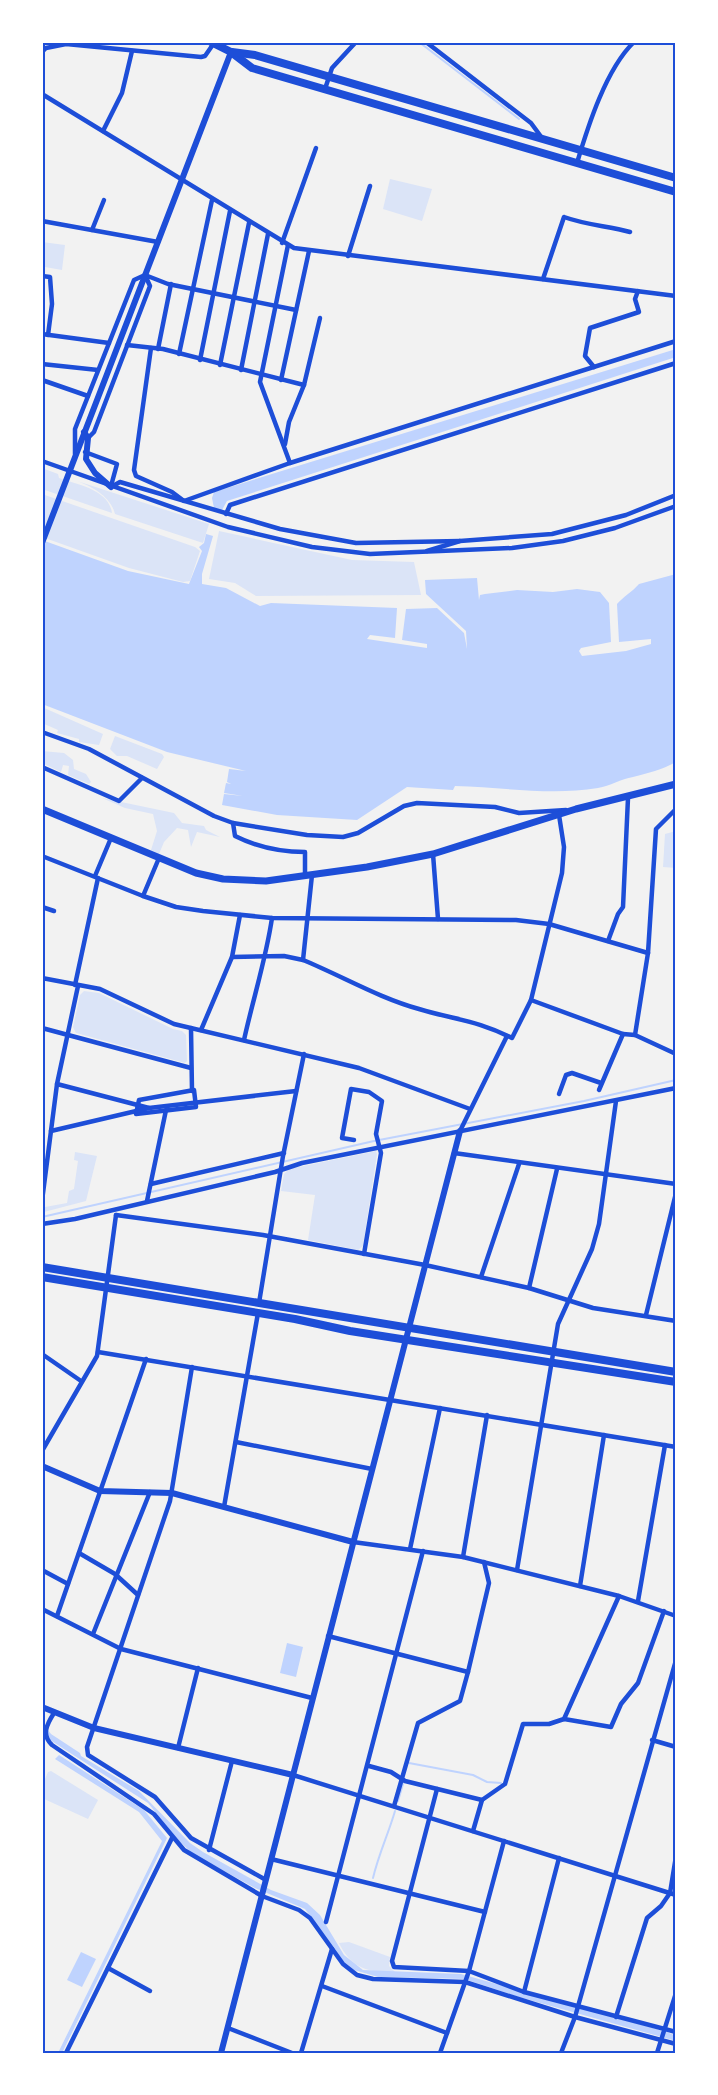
<svg xmlns="http://www.w3.org/2000/svg" width="718" height="2095" viewBox="0 0 718 2095" font-family="Barlow,sans-serif">
  <rect width="100%" height="100%" fill="#f2f2f2"/>
  <g fill="#dbe4f7">
    <path d="M 390,179 L 432,189 L 422,221 L 383,209 Z"/>
    <path d="M 42,242 L 65,245 L 62,270 L 45,267 L 42,274 Z"/>
    <path d="M 42,468 L 58,474 L 59,478 C 75,484 109,489 112,513 L 42,489 Z"/>
    <path d="M 77,481 L 209,524 L 203,543 L 115,514 C 111,497 93,487 77,481 Z"/>
    <path d="M 42,494 L 195,547 L 200,551 L 190,581 L 183,582 L 129,568 L 42,537 Z"/>
    <path d="M 219,531 L 352,560 L 414,562 L 421,595 L 256,596 L 235,583 L 209,579 Z"/>
    <path d="M 42,707 L 103,734 L 99,745 L 79,742 L 79,739 L 57,733 L 58,730 L 42,723 Z"/>
    <path d="M 115,736 L 162,754 L 164,757 L 157,769 L 127,756 L 117,756 L 110,749 Z"/>
    <path d="M 42,751 L 64,753 L 73,760 L 74,769 L 86,774 L 91,782 L 89,784 L 68,775 L 69,766 L 63,765 L 61,772 L 42,763 Z"/>
    <path d="M 102,798 L 174,813 L 182,823 L 204,826 L 206,830 L 220,837 L 197,832 L 191,847 L 188,830 L 177,828 L 164,842 L 159,854 L 151,850 L 157,831 L 153,814 L 125,808 Z"/>
    <path d="M 676,831 L 676,868 L 663,867 L 665,834 Z"/>
    <path d="M 84,991 L 99,993 L 173,1029 L 182,1031 L 186,1035 L 187,1061 L 185,1063 L 76,1033 L 73,1027 L 80,995 Z"/>
    <path d="M 376,1151 L 377,1154 L 363,1246 L 358,1250 L 308,1240 L 315,1195 L 281,1191 L 284,1174 L 289,1169 Z"/>
    <path d="M 75,1152 L 97,1156 L 86,1201 L 44,1212 L 45,1207 L 67,1203 L 69,1191 L 74,1189 L 78,1161 L 74,1160 Z"/>
    <path d="M 51,1771 L 98,1800 L 88,1819 L 42,1798 L 42,1786 L 48,1772 Z"/>
    <path d="M 349,1942 L 390,1957 L 389,1966 L 395,1972 C 368,1973 351,1968 339,1943 Z"/>
  </g>
  <g fill="#bfd3fe">
    <path d="M 676,349 L 676,357 L 227,501 L 222,510 L 214,508 L 212,498 L 214,492 Z"/>
    <path d="M 206,534 L 213,536 L 202,574 L 202,584 L 226,588 L 260,606 L 271,603 L 397,608 L 395,638 L 370,635 L 367,639 L 427,648 L 427,644 L 402,640 L 406,609 L 437,608 L 464,633 L 467,649 L 466,631 L 426,594 L 425,580 L 477,578 L 479,600 L 480,595 L 485,594 L 517,590 L 553,592 L 577,589 L 600,592 L 609,603 L 611,642 L 581,648 L 579,651 L 582,656 L 626,651 L 651,644 L 651,639 L 619,642 L 617,604 C 624,596 632,592 639,584 L 676,574 L 676,762 C 661,770 649,773 633,777 C 621,779 610,786 598,788 C 550,796 503,787 455,786 L 453,790 L 407,787 L 357,820 L 277,815 L 222,805 L 224,794 L 243,796 L 224,793 L 226,783 L 231,784 L 227,782 L 229,769 L 246,771 L 167,752 L 42,704 L 42,540 L 128,571 L 189,584 L 202,551 L 199,547 L 204,543 Z"/>
    <path d="M 287,1643 L 303,1647 L 296,1677 L 280,1673 Z"/>
    <path d="M 42,1722 L 51,1734 L 80,1753 L 81,1756 L 139,1791 L 190,1843 L 203,1852 L 271,1890 L 307,1903 L 320,1915 L 344,1955 L 363,1970 L 461,1974 L 667,2032 L 676,2036 L 676,2041 L 519,1997 L 464,1979 L 378,1977 L 354,1970 L 343,1961 L 305,1909 L 255,1888 L 193,1854 L 177,1839 L 148,1803 L 50,1740 L 42,1730 Z"/>
    <path d="M 59,1755 L 144,1810 L 167,1838 L 62,2053 L 58,2053 L 162,1841 L 139,1812 L 55,1759 Z"/>
    <path d="M 81,1952 L 96,1959 L 82,1987 L 67,1980 Z"/>
  </g>
  <g fill="none" stroke-linecap="round" stroke-linejoin="round">
    <g stroke="#bfd3fe" stroke-width="2">
      <path d="M 419,42 L 519,119"/>
      <path d="M 42,1217 L 374,1141 L 584,1101 L 676,1080"/>
      <path d="M 409,1763 L 473,1775 L 487,1782 L 501,1783"/>
      <path d="M 398,1801 L 403,1784"/>
      <path d="M 373,1878 C 379,1853 388,1835 395,1811"/>
    </g>
    <g stroke="#1d4ed8" stroke-width="4.5">
      <path d="M 426,42 L 531,123 L 542,138"/>
      <path d="M 42,52 L 46,48 L 66,44 L 201,57 L 205,56 L 214,43"/>
      <path d="M 325,89 L 332,68 L 356,42"/>
      <path d="M 42,94 L 294,248 L 676,296"/>
      <path d="M 103,131 L 122,93 L 132,51"/>
      <path d="M 577,163 C 588,126 606,69 634,42"/>
      <path d="M 42,221 L 158,242"/>
      <path d="M 92,230 L 104,200"/>
      <path d="M 282,243 L 316,148"/>
      <path d="M 288,245 L 260,382 L 290,463"/>
      <path d="M 348,256 L 370,186"/>
      <path d="M 42,276 L 50,277 L 52,304 L 48,335"/>
      <path d="M 543,279 L 564,217 C 586,225 608,226 630,232"/>
      <path d="M 42,334 L 109,343"/>
      <path d="M 127,345 L 163,349 L 304,385"/>
      <path d="M 151,348 L 134,470 L 136,476 L 172,492 L 184,501 L 290,463 L 676,341"/>
      <path d="M 158,349 L 171,284"/>
      <path d="M 179,354 L 212,200"/>
      <path d="M 200,360 L 230,211"/>
      <path d="M 42,364 L 98,370"/>
      <path d="M 220,365 L 249,223"/>
      <path d="M 594,367 L 585,356 L 590,328 L 639,312 L 635,299 L 638,291"/>
      <path d="M 241,370 L 268,234"/>
      <path d="M 42,380 L 88,396"/>
      <path d="M 281,380 L 309,251"/>
      <path d="M 88,438 L 94,432 L 150,286 L 145,275"/>
      <path d="M 285,444 L 289,422 L 304,385 L 320,318"/>
      <path d="M 85,452 L 117,464 L 111,486"/>
      <path d="M 75,454 L 75,429 L 134,280 L 145,275 L 168,284 L 296,310"/>
      <path d="M 42,461 L 228,527 L 312,547 L 370,554 L 512,548 L 563,541 L 615,528 L 676,506"/>
      <path d="M 111,487 L 120,482 L 280,529 L 356,543 L 460,541"/>
      <path d="M 226,514 L 230,505 L 676,363"/>
      <path d="M 427,551 L 460,541 L 552,534 L 626,515 L 676,495"/>
      <path d="M 42,732 L 89,749 L 214,816 L 233,823 L 307,835 L 343,837 L 358,833 L 404,806 L 417,803 L 495,807 L 519,813 L 566,810"/>
      <path d="M 42,767 L 119,801 L 142,778"/>
      <path d="M 233,823 L 235,836 C 257,847 280,852 305,852 L 305,876"/>
      <path d="M 433,854 L 438,919"/>
      <path d="M 42,856 L 143,896 L 176,907 L 203,911 L 272,918 L 516,920 L 549,924 L 648,953"/>
      <path d="M 95,876 L 111,838"/>
      <path d="M 143,896 L 159,858"/>
      <path d="M 42,907 L 54,911"/>
      <path d="M 608,941 L 618,914 L 623,907 L 628,798"/>
      <path d="M 232,957 L 284,956 L 303,960 C 342,976 379,998 419,1009 C 455,1020 477,1020 512,1038 L 531,1000 L 562,873 L 564,847 L 559,815"/>
      <path d="M 303,960 L 312,875"/>
      <path d="M 42,978 L 100,989 L 174,1024 L 359,1068 L 470,1109"/>
      <path d="M 75,985 L 98,878"/>
      <path d="M 531,1000 L 623,1034 L 635,1035 L 676,1054"/>
      <path d="M 42,1028 L 191,1068"/>
      <path d="M 191,1028 L 192,1091"/>
      <path d="M 201,1030 L 232,957 L 240,915"/>
      <path d="M 635,1035 L 648,953 L 656,829 L 676,809"/>
      <path d="M 244,1040 C 253,999 266,959 272,918"/>
      <path d="M 57,1084 L 149,1108"/>
      <path d="M 194,1090 L 196,1107 L 136,1114 L 139,1100 Z"/>
      <path d="M 599,1090 L 623,1034"/>
      <path d="M 559,1094 L 566,1075 L 572,1073 L 601,1083"/>
      <path d="M 51,1131 L 149,1108 L 296,1091"/>
      <path d="M 460,1131 L 507,1036"/>
      <path d="M 354,1140 L 342,1138 L 351,1089 L 369,1092 L 382,1101 L 376,1134 L 381,1153 L 364,1254"/>
      <path d="M 454,1153 L 676,1184"/>
      <path d="M 151,1184 L 284,1153"/>
      <path d="M 42,1201 L 57,1084 L 78,986"/>
      <path d="M 147,1201 L 166,1110"/>
      <path d="M 116,1215 L 263,1235 L 425,1265 L 529,1288 L 593,1308 L 676,1321"/>
      <path d="M 42,1224 L 75,1219 L 275,1172 L 302,1163 L 676,1088"/>
      <path d="M 481,1277 L 519,1164"/>
      <path d="M 529,1288 L 557,1169"/>
      <path d="M 259,1303 L 283,1156 L 304,1054"/>
      <path d="M 646,1315 L 676,1193"/>
      <path d="M 98,1352 L 676,1447"/>
      <path d="M 42,1354 L 81,1381"/>
      <path d="M 192,1367 L 170,1501 L 87,1747 L 88,1755 L 155,1797 L 191,1838 L 266,1880"/>
      <path d="M 236,1442 L 372,1469"/>
      <path d="M 42,1451 L 97,1356 L 116,1215"/>
      <path d="M 224,1507 L 258,1313"/>
      <path d="M 353,1542 L 463,1557 L 619,1596 L 676,1616"/>
      <path d="M 410,1549 L 440,1408"/>
      <path d="M 79,1553 L 115,1574 L 138,1595"/>
      <path d="M 463,1557 L 487,1415"/>
      <path d="M 42,1570 L 68,1584"/>
      <path d="M 517,1570 L 558,1324 L 592,1249 L 599,1224 L 616,1101"/>
      <path d="M 580,1586 L 604,1435"/>
      <path d="M 638,1601 L 665,1445"/>
      <path d="M 42,1609 L 121,1649 L 312,1698"/>
      <path d="M 57,1616 L 146,1359"/>
      <path d="M 93,1634 L 150,1492"/>
      <path d="M 328,1636 L 468,1672 L 489,1583 L 484,1562"/>
      <path d="M 54,1713 C 47,1724 41,1735 52,1745 L 154,1814 L 184,1850 L 262,1896 L 299,1910 L 310,1918 L 343,1964 L 357,1975 L 373,1979 L 465,1982 L 575,2017 L 676,2044"/>
      <path d="M 564,1719 L 611,1727 L 621,1704 L 638,1683 L 664,1611"/>
      <path d="M 652,1740 L 676,1747"/>
      <path d="M 178,1748 L 198,1668"/>
      <path d="M 369,1766 L 391,1772 L 405,1781 L 482,1800"/>
      <path d="M 293,1775 L 676,1895"/>
      <path d="M 437,1789 L 392,1961 L 394,1967 L 469,1971 L 524,1992 L 676,2032"/>
      <path d="M 394,1806 L 418,1723 L 460,1701 L 468,1672"/>
      <path d="M 473,1831 L 482,1800 L 505,1784 L 523,1724 L 549,1724 L 564,1719 L 619,1596"/>
      <path d="M 209,1850 L 232,1761"/>
      <path d="M 271,1859 L 485,1912"/>
      <path d="M 326,1922 L 423,1551"/>
      <path d="M 108,1968 L 150,1991"/>
      <path d="M 322,1986 L 447,2033"/>
      <path d="M 524,1992 L 559,1858"/>
      <path d="M 616,2017 L 647,1918 L 661,1906 L 670,1893 L 676,1856"/>
      <path d="M 228,2028 L 292,2053"/>
      <path d="M 66,2053 L 172,1838"/>
      <path d="M 301,2053 L 332,1949"/>
      <path d="M 440,2053 L 469,1971 L 504,1841"/>
      <path d="M 561,2053 L 575,2017 L 676,1660"/>
      <path d="M 657,2053 L 676,1993"/>
    </g>
    <g stroke="#1d4ed8" stroke-width="6">
      <path d="M 84,432 L 88,438 L 86,459 L 95,473 L 111,487"/>
      <path d="M 42,543 L 231,52"/>
      <path d="M 42,1466 L 100,1491 L 172,1493 L 353,1542"/>
      <path d="M 42,1707 L 94,1728 L 293,1775"/>
      <path d="M 221,2053 L 460,1131"/>
    </g>
    <path stroke="#1d4ed8" stroke-width="7" d="M 42,809 L 196,873 L 223,879 L 266,881 L 367,867 L 433,854 L 576,809 L 676,784"/>
    <g stroke="#1d4ed8" stroke-width="8">
      <path d="M 211,42 L 231,52 L 252,68 L 676,192"/>
      <path d="M 232,52 L 255,55 L 676,178"/>
    </g>
    <g stroke="#1d4ed8" stroke-width="8">
      <path d="M 42,1267 L 676,1372"/>
      <path d="M 42,1277 L 295,1319 L 350,1331 L 676,1382"/>
    </g>
  </g>
  <rect width="718" height="2095" fill="none" stroke="#ffffff" stroke-width="87"/>
  <rect x="44" y="44" width="630" height="2008" fill="none" stroke="#1d4ed8" stroke-width="2"/>
</svg>
